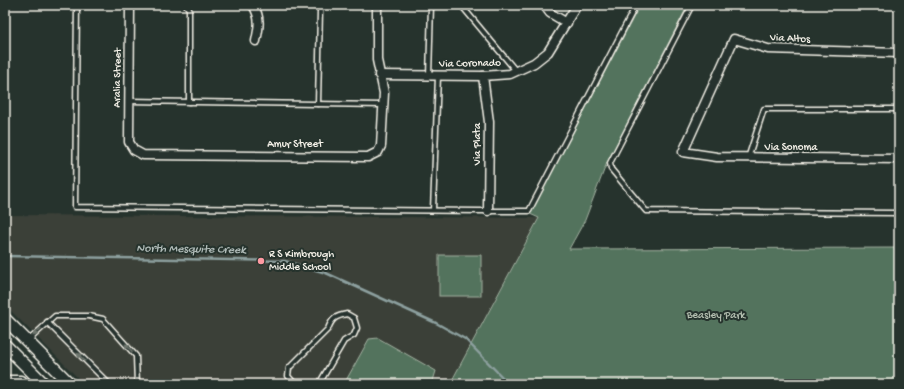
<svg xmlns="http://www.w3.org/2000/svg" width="904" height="389" viewBox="0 0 904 389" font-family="'Gochi Hand',sans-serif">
  <rect width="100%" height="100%" fill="#26332d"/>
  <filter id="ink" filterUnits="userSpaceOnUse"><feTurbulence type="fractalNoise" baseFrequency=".025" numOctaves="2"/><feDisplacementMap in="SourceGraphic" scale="8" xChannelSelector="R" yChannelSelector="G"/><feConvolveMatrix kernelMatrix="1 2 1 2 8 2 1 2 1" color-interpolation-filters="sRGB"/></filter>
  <g filter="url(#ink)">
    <path fill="#3a4038" d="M 5,215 L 539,218 L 450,384 L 84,384 L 5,305 Z"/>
    <g fill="#53735d" stroke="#a4b2a2">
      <path d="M 640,5 L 688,5 L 606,165 L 585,220 L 569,249 L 899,248 L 899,384 L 450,384 L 539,218 L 530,214 Z"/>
      <rect x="439" y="255" width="42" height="41"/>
      <path d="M 378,338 L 436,371 L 432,384 L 344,384 L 369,339 Z"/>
    </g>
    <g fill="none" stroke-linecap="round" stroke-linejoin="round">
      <path stroke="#8da09f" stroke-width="2.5" d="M 5,256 L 285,261 L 326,273 L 436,323 L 465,339 L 509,384"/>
      <defs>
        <g id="lane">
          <path d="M 77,5 L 75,207 L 479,211 L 529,211 L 636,5"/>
          <path d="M 186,5 L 189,9 L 189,102"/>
          <path d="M 317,5 L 320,10 L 318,104"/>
          <path d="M 461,5 L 516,71"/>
          <path d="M 692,5 L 610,163 L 611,169 L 646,211 L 899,213"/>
          <path d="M 429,76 L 431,5"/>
          <path d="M 129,101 L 383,105"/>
          <path d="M 748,158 L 764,109 L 899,109"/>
          <path d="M 433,210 L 438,76"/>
          <path d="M 47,322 L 109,384"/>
          <path d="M 28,341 L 55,316 L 89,316 L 103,319 L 136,356 L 137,384"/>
          <path d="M 5,378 L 21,378 L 30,384"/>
          <path d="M 295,384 L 288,376 L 289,368 L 328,329 C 332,318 336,316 347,314 L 354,318 L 357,328 L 354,335 L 344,341 L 319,384"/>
        </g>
        <g id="street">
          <path d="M 130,5 L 129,142 L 134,150 L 143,155 L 368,157 L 378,152 L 381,146 L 384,93 L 377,60 L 377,5"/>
          <path d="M 253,5 C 261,18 259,27 256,41"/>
          <path d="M 544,5 L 550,13 L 567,23"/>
          <path d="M 899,53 L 768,49 L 734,39 L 683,152 L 717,157 L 899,159"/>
          <path d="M 379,75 L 483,76 L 510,74 L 534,63 L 548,52 L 577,5"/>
          <path d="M 483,76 L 489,122 L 488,211"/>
        </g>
        <g id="secondary">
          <path d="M 5,319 L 70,384"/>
          <path d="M 5,345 L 44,384"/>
        </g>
      </defs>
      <use href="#lane" stroke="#f4f1e8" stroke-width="7"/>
      <use href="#street" stroke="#f4f1e8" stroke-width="11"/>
      <use href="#secondary" stroke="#f4f1e8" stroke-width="14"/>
      <use href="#lane" stroke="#26332d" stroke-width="4"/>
      <use href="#street" stroke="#26332d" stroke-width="8"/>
      <use href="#secondary" stroke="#26332d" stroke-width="11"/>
    </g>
    <defs><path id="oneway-solid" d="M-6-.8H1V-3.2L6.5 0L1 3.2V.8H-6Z"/></defs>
    <g fill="#6e766e">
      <use href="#oneway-solid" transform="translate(37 332) rotate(135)"/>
      <use href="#oneway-solid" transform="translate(129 348) rotate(-133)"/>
      <use href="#oneway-solid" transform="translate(81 357) rotate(-135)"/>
    </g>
  </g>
  <circle fill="#ff9aa2" stroke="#26332d" stroke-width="1.5" cx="261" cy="261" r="4"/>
  <g text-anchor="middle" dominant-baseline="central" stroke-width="4" stroke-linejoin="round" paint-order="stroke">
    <g font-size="11" fill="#f4f1e8" stroke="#26332d">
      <text transform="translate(790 39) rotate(3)">Via Altos</text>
      <text transform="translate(470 64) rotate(-1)">Via Coronado</text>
      <text transform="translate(118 78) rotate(-89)">Aralia Street</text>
      <text transform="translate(478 144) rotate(-90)">Via Plata</text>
      <text x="295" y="145">Amur Street</text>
      <text x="791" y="148">Via Sonoma</text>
    </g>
    <g font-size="11" fill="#f4f1e8" stroke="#26332d" text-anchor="start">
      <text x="269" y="255">R S Kimbrough<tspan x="269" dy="13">Middle School</tspan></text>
    </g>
    <g font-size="11" fill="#b4bfb0" stroke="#26332d">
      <text x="716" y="316">Beasley Park</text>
    </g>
    <g font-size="12" font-style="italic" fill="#b0bbb8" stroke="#26332d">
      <text transform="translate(191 250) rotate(1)">North Mesquite Creek</text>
    </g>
  </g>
  <rect width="904" height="389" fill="none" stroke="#26332d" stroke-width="20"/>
  <rect x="10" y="10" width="884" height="369" fill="none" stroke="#f4f1e8" stroke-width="1.5" filter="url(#ink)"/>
</svg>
